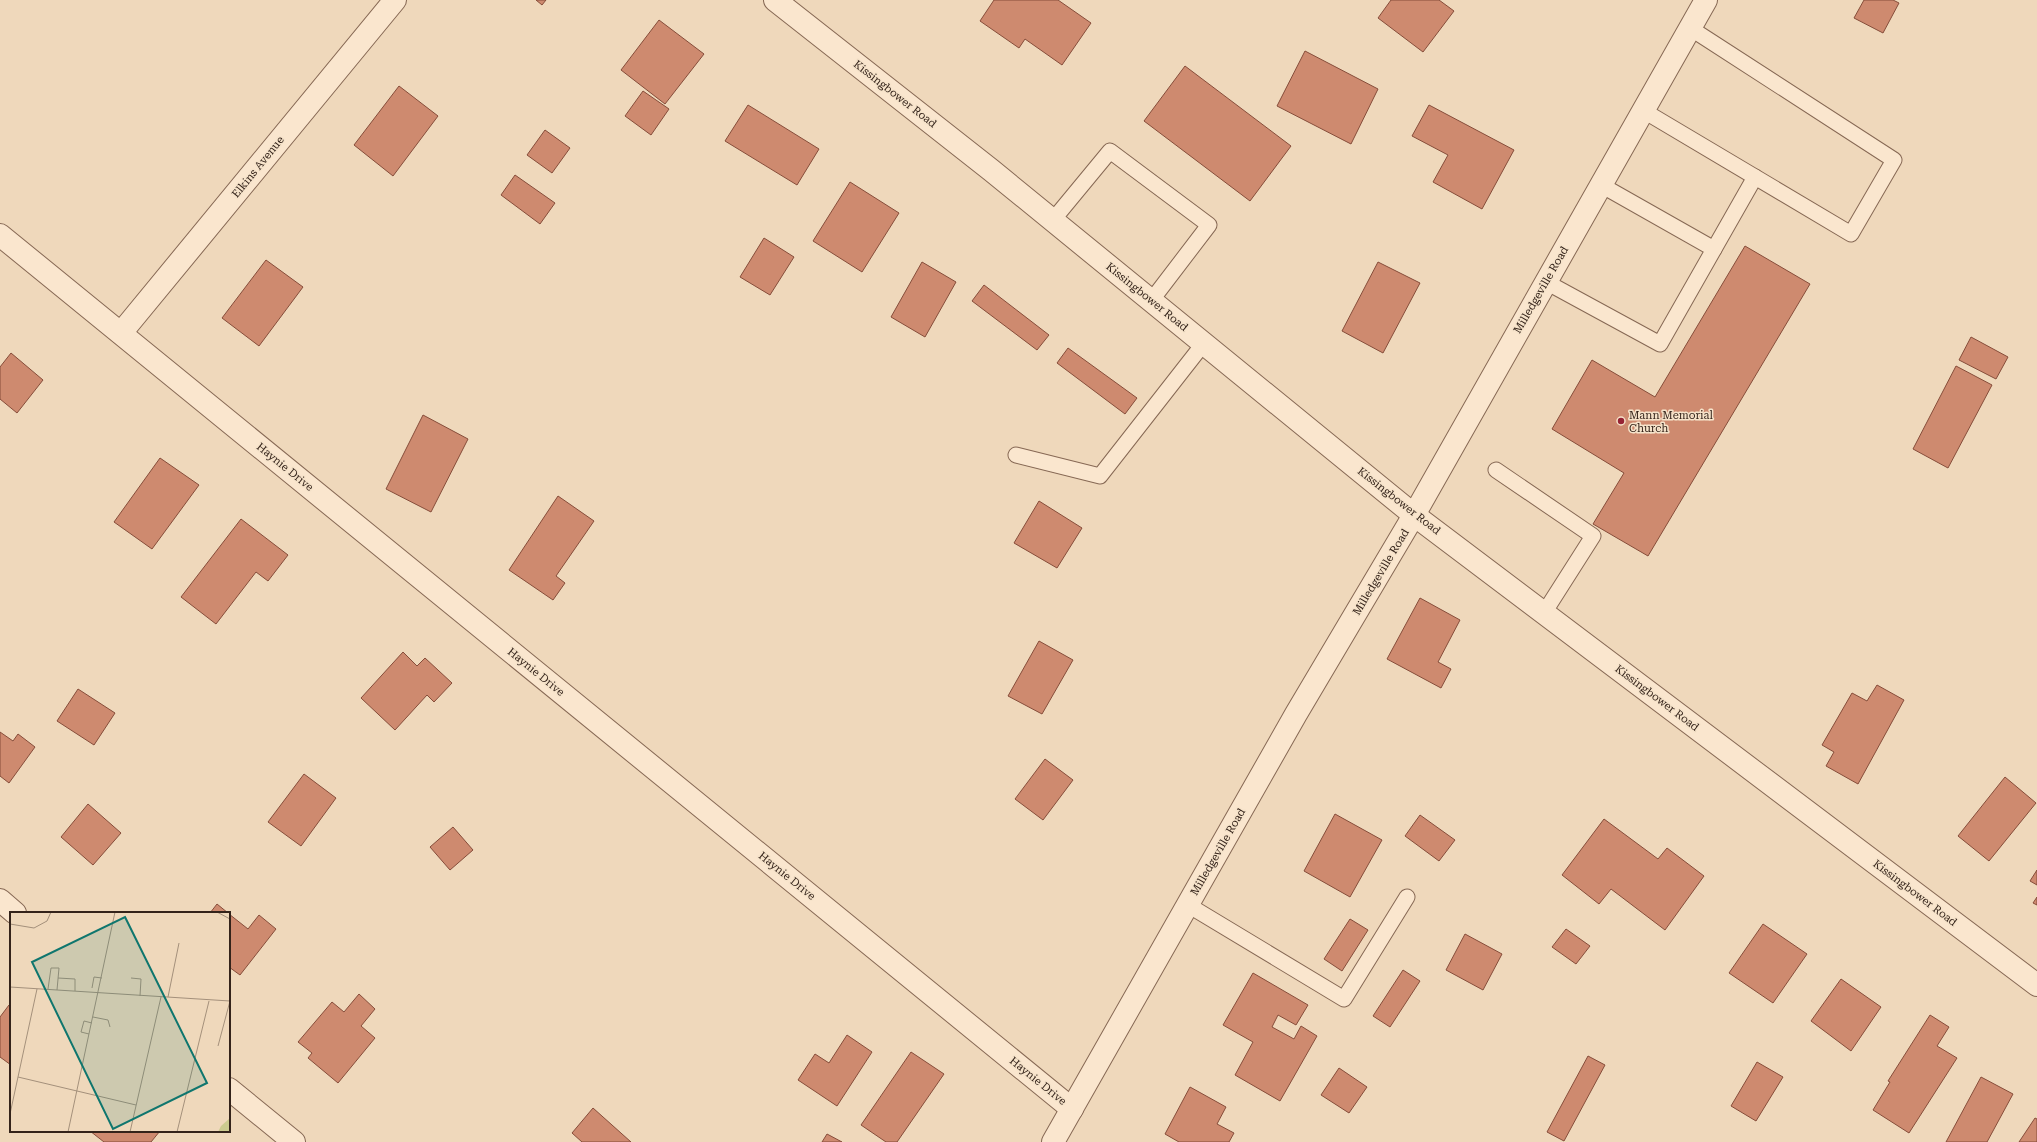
<svg xmlns="http://www.w3.org/2000/svg" width="2037" height="1142" viewBox="0 0 2037 1142" font-family="'Roboto Serif',serif">
  <rect width="100%" height="100%" fill="#efd8bb"/>
  <g fill="#ce8a6f" stroke="#864d3a">
    <path d="M 536,0 L 546,0 L 542,5 Z"/>
    <path d="M 994,0 L 1058,0 L 1091,23 L 1062,65 L 1025,39 L 1019,48 L 980,21 Z"/>
    <path d="M 1391,0 L 1439,0 L 1454,11 L 1423,52 L 1378,18 Z"/>
    <path d="M 1864,0 L 1893,0 L 1899,3 L 1883,33 L 1854,18 Z"/>
    <path d="M 659,20 L 704,54 L 665,104 L 621,70 Z"/>
    <path d="M 1305,51 L 1378,89 L 1351,144 L 1277,106 Z"/>
    <path d="M 1185,66 L 1291,146 L 1250,201 L 1144,121 Z"/>
    <path d="M 399,86 L 438,116 L 393,176 L 354,145 Z"/>
    <path d="M 643,91 L 669,109 L 651,135 L 625,116 Z"/>
    <path d="M 748,105 L 819,149 L 797,185 L 725,141 Z"/>
    <path d="M 1429,105 L 1514,150 L 1482,209 L 1433,182 L 1448,155 L 1412,136 Z"/>
    <path d="M 545,130 L 570,148 L 552,173 L 527,155 Z"/>
    <path d="M 515,175 L 555,203 L 540,224 L 501,195 Z"/>
    <path d="M 850,182 L 899,213 L 862,272 L 813,241 Z"/>
    <path d="M 764,238 L 794,257 L 770,295 L 740,277 Z"/>
    <path d="M 1745,246 L 1810,284 L 1648,556 L 1593,524 L 1624,473 L 1552,429 L 1592,360 L 1655,397 Z"/>
    <path d="M 266,260 L 303,287 L 259,346 L 222,318 Z"/>
    <path d="M 922,262 L 956,282 L 925,337 L 891,317 Z"/>
    <path d="M 1378,262 L 1420,283 L 1383,353 L 1342,331 Z"/>
    <path d="M 984,285 L 1049,335 L 1037,350 L 972,301 Z"/>
    <path d="M 1971,337 L 2008,357 L 1996,379 L 1959,360 Z"/>
    <path d="M 1068,348 L 1137,398 L 1125,414 L 1057,363 Z"/>
    <path d="M 11,353 L 43,380 L 17,413 L 0,399 L 0,367 Z"/>
    <path d="M 1956,366 L 1992,385 L 1948,468 L 1913,449 Z"/>
    <path d="M 423,415 L 468,439 L 431,512 L 386,489 Z"/>
    <path d="M 160,458 L 199,485 L 152,549 L 114,522 Z"/>
    <path d="M 558,496 L 594,521 L 556,576 L 565,583 L 553,600 L 509,570 Z"/>
    <path d="M 1039,501 L 1082,528 L 1057,568 L 1014,543 Z"/>
    <path d="M 241,519 L 288,555 L 268,581 L 256,572 L 216,624 L 181,597 Z"/>
    <path d="M 1420,598 L 1460,620 L 1438,662 L 1451,669 L 1441,688 L 1387,659 Z"/>
    <path d="M 1039,641 L 1073,660 L 1042,714 L 1008,696 Z"/>
    <path d="M 403,652 L 417,666 L 425,658 L 452,683 L 434,702 L 427,695 L 395,730 L 361,698 Z"/>
    <path d="M 1877,685 L 1904,700 L 1858,784 L 1826,766 L 1834,752 L 1822,745 L 1852,693 L 1867,701 Z"/>
    <path d="M 78,689 L 115,713 L 94,745 L 57,721 Z"/>
    <path d="M 0,732 L 13,741 L 18,734 L 35,747 L 9,783 L 0,776 Z"/>
    <path d="M 1045,759 L 1073,780 L 1043,820 L 1015,799 Z"/>
    <path d="M 304,774 L 336,798 L 301,846 L 268,822 Z"/>
    <path d="M 2005,777 L 2036,803 L 1989,861 L 1958,836 Z"/>
    <path d="M 88,804 L 121,833 L 93,865 L 61,837 Z"/>
    <path d="M 1335,814 L 1382,840 L 1350,897 L 1304,871 Z"/>
    <path d="M 1420,815 L 1455,840 L 1439,861 L 1405,836 Z"/>
    <path d="M 1604,819 L 1658,859 L 1667,848 L 1704,876 L 1665,930 L 1611,889 L 1599,904 L 1562,875 Z"/>
    <path d="M 453,827 L 473,850 L 450,870 L 430,847 Z"/>
    <path d="M 2037,870 L 2037,885 L 2030,881 Z"/>
    <path d="M 2037,897 L 2037,905 L 2033,903 Z"/>
    <path d="M 217,904 L 228,913 L 210,913 Z"/>
    <path d="M 229,914 L 248,929 L 259,915 L 276,929 L 240,975 L 229,967 Z"/>
    <path d="M 1350,919 L 1368,930 L 1342,971 L 1324,959 Z"/>
    <path d="M 1763,924 L 1807,954 L 1773,1003 L 1729,973 Z"/>
    <path d="M 1566,929 L 1590,946 L 1576,964 L 1552,947 Z"/>
    <path d="M 1465,934 L 1502,954 L 1483,990 L 1446,970 Z"/>
    <path d="M 1403,970 L 1420,981 L 1390,1027 L 1373,1016 Z"/>
    <path d="M 1253,973 L 1308,1005 L 1296,1025 L 1278,1015 L 1272,1027 L 1294,1039 L 1301,1026 L 1317,1036 L 1280,1101 L 1235,1075 L 1253,1042 L 1223,1025 Z"/>
    <path d="M 1841,979 L 1881,1007 L 1851,1051 L 1811,1021 Z"/>
    <path d="M 359,994 L 375,1009 L 361,1026 L 375,1038 L 338,1083 L 308,1058 L 312,1053 L 298,1042 L 332,1002 L 344,1012 Z"/>
    <path d="M 9,1005 L 11,1007 L 11,1065 L 0,1057 L 0,1017 Z"/>
    <path d="M 1930,1015 L 1949,1027 L 1937,1046 L 1957,1058 L 1909,1133 L 1873,1110 L 1890,1082 L 1888,1081 Z"/>
    <path d="M 847,1035 L 872,1052 L 837,1106 L 798,1080 L 815,1054 L 829,1063 Z"/>
    <path d="M 911,1052 L 944,1074 L 897,1142 L 886,1142 L 861,1125 Z"/>
    <path d="M 1588,1056 L 1605,1065 L 1564,1141 L 1547,1132 Z"/>
    <path d="M 1757,1062 L 1783,1077 L 1756,1121 L 1731,1106 Z"/>
    <path d="M 1339,1068 L 1367,1087 L 1349,1113 L 1321,1095 Z"/>
    <path d="M 1981,1077 L 2013,1094 L 1987,1142 L 1946,1142 Z"/>
    <path d="M 1190,1087 L 1226,1107 L 1217,1124 L 1234,1133 L 1229,1142 L 1179,1142 L 1165,1134 Z"/>
    <path d="M 593,1108 L 631,1142 L 582,1142 L 572,1133 Z"/>
    <path d="M 2035,1118 L 2037,1119 L 2037,1142 L 2019,1142 Z"/>
    <path d="M 90,1131 L 160,1131 L 151,1142 L 104,1142 Z"/>
    <path d="M 827,1134 L 842,1142 L 822,1142 Z"/>
  </g>
  <g fill="none" stroke-linecap="round" stroke-linejoin="round">
    <defs>
      <g id="service">
        <path d="M 1644,111 L 1851,234 L 1894,160 L 1690,28"/>
        <path d="M 1601,185 L 1714,249"/>
        <path d="M 1053,220 L 1110,151 L 1209,225 L 1151,301"/>
        <path d="M 1546,282 L 1660,344 L 1755,177"/>
        <path d="M 1016,455 L 1100,476 L 1204,343"/>
        <path d="M 1496,470 L 1593,536 L 1544,613"/>
        <path d="M 1188,905 L 1344,999 L 1407,897"/>
      </g>
      <g id="minor">
        <path d="M 0,235 L 1072,1109"/>
        <path d="M 121,333 L 395,0"/>
        <path d="M 0,900 L 15,913"/>
        <path d="M 229,1089 L 294,1142"/>
      </g>
      <g id="tertiary">
        <path d="M 775,0 L 991,170 L 1414,515 L 2037,985"/>
        <path d="M 1053,1142 L 1296,714 L 1414,515 L 1706,0"/>
      </g>
    </defs>
    <use href="#service" stroke="#866854" stroke-width="17"/>
    <use href="#minor" stroke="#866854" stroke-width="24"/>
    <use href="#tertiary" stroke="#866854" stroke-width="24"/>
    <use href="#service" stroke="#fae6ce" stroke-width="15"/>
    <use href="#minor" stroke="#fae6ce" stroke-width="22"/>
    <use href="#tertiary" stroke="#fae6ce" stroke-width="22"/>
  </g>
  <circle fill="#962334" stroke="#f6e3ca" stroke-width="1.5" cx="1621" cy="421" r="4"/>
  <g text-anchor="middle" dominant-baseline="central" stroke-width="3" stroke-linejoin="round" paint-order="stroke">
    <g font-size="11" fill="#34231a" stroke="#f6e3ca">
      <text transform="translate(895 94) rotate(38)">Kissingbower Road</text>
      <text transform="translate(258 167) rotate(-51)">Elkins Avenue</text>
      <text transform="translate(1541 290) rotate(-60)">Milledgeville Road</text>
      <text transform="translate(1147 297) rotate(39)">Kissingbower Road</text>
      <text transform="translate(285 467) rotate(39)">Haynie Drive</text>
      <text transform="translate(1399 501) rotate(38)">Kissingbower Road</text>
      <text transform="translate(1381 572) rotate(-59)">Milledgeville Road</text>
      <text transform="translate(536 672) rotate(39)">Haynie Drive</text>
      <text transform="translate(1657 698) rotate(37)">Kissingbower Road</text>
      <text transform="translate(1218 852) rotate(-60)">Milledgeville Road</text>
      <text transform="translate(787 876) rotate(39)">Haynie Drive</text>
      <text transform="translate(1915 893) rotate(37)">Kissingbower Road</text>
      <text transform="translate(1038 1081) rotate(39)">Haynie Drive</text>
    </g>
    <g font-size="11" fill="#34231a" stroke="#f6e3ca" text-anchor="start">
      <text x="1629" y="415">Mann Memorial<tspan x="1629" dy="13">Church</tspan></text>
    </g>
  </g>
  <g transform="translate(10 912)">
    <rect width="220" height="220" fill="#efd8bb"/>
    <path d="M 220,206 L 220,220 L 208,220 L 211,214 Z" fill="#cccb8f"/>
    <path fill="none" stroke="#a4907b" stroke-width="1" d="M 207,0 L 220,7M 0,12 L 24,16 L 37,9 L 41,0M 48,66 L 65,67 L 65,79M 121,66 L 131,67 L 130,84M 0,75 L 220,89 L 208,134M 82,76 L 84,65 L 92,66M 38,77 L 41,56 L 49,56 L 47,78M 158,85 L 169,31M 83,105 L 98,108 L 100,115M 79,122 L 71,120 L 74,109 L 82,111M 8,165 L 126,193M 0,202 L 27,77M 58,220 L 105,0M 120,220 L 151,85M 167,220 L 199,89"/>
    <path fill="#0f766e" fill-opacity="0.15" stroke="#0f766e" stroke-width="2" d="M 115,5 L 197,171 L 103,217 L 22,50 Z"/>
    <rect width="220" height="220" fill="none" stroke="#34231a" stroke-width="2"/>
  </g>
</svg>
